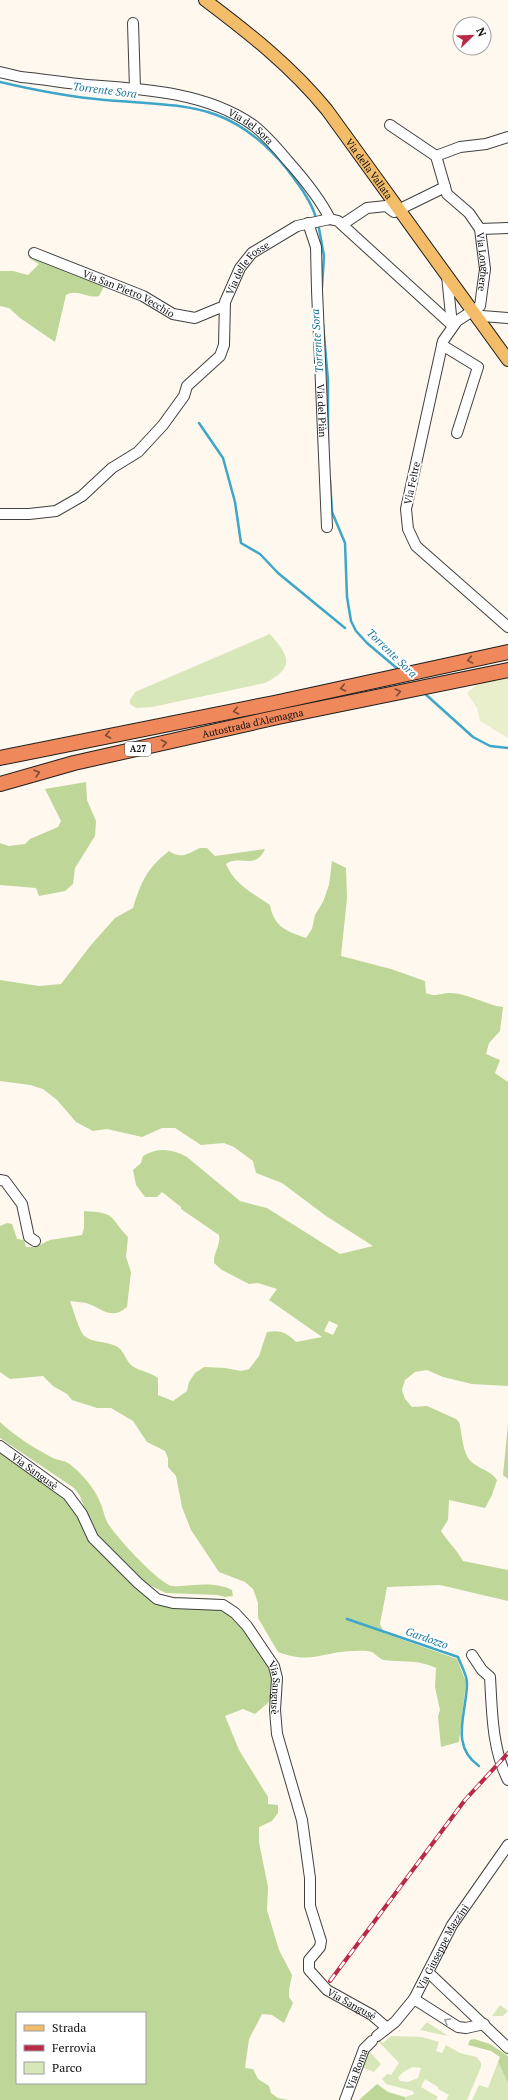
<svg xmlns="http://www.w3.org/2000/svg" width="508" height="2100" viewBox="0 0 508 2100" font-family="'PT Serif',serif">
  <rect width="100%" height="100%" fill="#fef8ee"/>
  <g fill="#d8e7b9" fill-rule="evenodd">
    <path d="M 270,634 C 290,657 295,667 265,683 L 152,707 L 136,708 L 130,704 L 130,700 L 135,692 Z"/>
    <path d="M 500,2005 L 508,2011 L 503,2016 L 492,2016 Z"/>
    <path d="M 427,2022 L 448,2036 L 420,2030 Z"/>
    <path d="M 391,2036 L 422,2037 L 439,2042 L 436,2051 L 442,2053 L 446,2045 L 460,2053 L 477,2057 L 481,2063 L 481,2067 L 467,2100 L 446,2100 L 449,2095 L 438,2089 L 438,2087 L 425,2079 L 421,2087 L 438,2097 L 436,2100 L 405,2100 L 405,2097 L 414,2094 L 413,2091 L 386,2084 L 382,2079 L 387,2074 L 391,2075 L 399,2063 L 378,2041 L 379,2039 L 383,2043 ZM 413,2067 L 421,2068 L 418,2078 L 408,2082 L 400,2081 L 398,2078 C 402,2072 406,2070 413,2067 Z"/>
    <path d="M 368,2050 L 381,2064 L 374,2072 L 361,2067 Z"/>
    <path d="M 498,2062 L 508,2083 L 508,2100 L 472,2100 L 479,2085 L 488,2088 Z"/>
  </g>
  <g fill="#bed798" fill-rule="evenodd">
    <path d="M 41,254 L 107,281 L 99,296 C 89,299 76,288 66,295 L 55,342 L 20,318 L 9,308 L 0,306 L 0,271 L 13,271 L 28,275 L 39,264 L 29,258 Z"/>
    <path d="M 86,782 L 87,800 L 96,821 L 95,836 L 75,868 L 73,884 L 65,891 L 39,896 L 36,888 L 0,885 L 0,843 L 9,846 L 25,844 L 30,839 L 58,827 L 61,821 L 45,789 Z"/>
    <path d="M 200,848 L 207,848 L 215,856 L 265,849 C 255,871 239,854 226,864 C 234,884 254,894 270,905 C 274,927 286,931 306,938 L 312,929 L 315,915 L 323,902 L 329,885 L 332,861 L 346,868 L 347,898 L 341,956 L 391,969 L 425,981 L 426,993 C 435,997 438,994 448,993 C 467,992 485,1005 503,1007 L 500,1031 L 489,1043 L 486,1054 L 500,1060 L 495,1073 L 508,1082 L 508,1386 L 472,1384 L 443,1377 L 427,1370 L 415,1372 L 405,1380 L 402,1390 L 405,1399 L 412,1407 L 427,1406 L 456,1419 L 459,1422 C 462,1432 462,1447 467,1456 C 473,1468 490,1469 497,1480 L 492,1495 L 485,1508 L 449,1500 L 448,1520 L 441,1531 C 448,1542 457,1550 463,1561 L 508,1570 L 508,1601 L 440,1585 L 387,1587 L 380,1624 L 384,1633 L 457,1659 L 466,1682 L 459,1742 L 441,1747 L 438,1716 L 440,1710 L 435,1687 L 436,1668 C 418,1659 403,1663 384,1660 C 379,1659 376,1654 372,1652 C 367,1650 356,1651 350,1651 C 320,1653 310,1664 278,1652 L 258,1618 L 258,1603 L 253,1589 L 245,1582 L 219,1572 L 191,1530 L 182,1507 L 176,1476 L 168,1467 L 168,1458 L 165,1451 L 147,1442 L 133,1421 L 111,1408 L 97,1408 L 72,1400 L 67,1394 L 53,1386 L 43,1376 L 10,1379 L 0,1372 L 0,1226 L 7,1223 L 12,1224 L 17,1239 L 24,1240 L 26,1247 L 35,1247 L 50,1240 L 82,1235 L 84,1228 L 84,1211 C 117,1213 108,1216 128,1237 L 126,1257 L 131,1272 L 127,1307 C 110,1321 103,1308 86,1303 C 81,1302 75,1302 70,1301 C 74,1311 77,1324 82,1333 C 88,1343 106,1341 116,1346 C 124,1350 125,1359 131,1365 C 138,1371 150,1372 158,1378 L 158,1395 L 173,1401 L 187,1391 L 189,1382 L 195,1373 L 204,1367 L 225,1368 L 241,1371 L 249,1369 L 259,1356 L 267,1332 C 280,1330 286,1332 296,1342 L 322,1337 L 269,1300 L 277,1289 L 258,1283 L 249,1284 L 222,1270 L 214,1263 C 213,1253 221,1245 219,1235 L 181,1209 L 181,1207 L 162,1192 L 157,1197 L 145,1197 L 136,1185 L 133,1170 L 141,1163 L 143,1156 C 158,1147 172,1149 187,1157 L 240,1201 L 267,1208 L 340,1254 L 373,1246 L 326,1216 L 282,1183 L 256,1173 L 253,1161 L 234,1147 L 224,1143 L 201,1145 L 175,1128 L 162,1128 L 142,1137 L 107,1129 L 93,1131 L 76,1122 L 57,1100 L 43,1089 L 30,1085 L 0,1081 L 0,980 L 39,986 L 61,984 L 91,945 L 115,918 L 133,908 C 141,882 147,868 169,851 C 181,860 189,853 200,848 ZM 329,1321 L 338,1325 L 333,1335 L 324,1331 Z"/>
    <path d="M 0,1422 C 16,1437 34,1448 53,1458 C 60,1461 66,1460 72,1466 C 83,1475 95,1489 100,1502 C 103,1508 104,1516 107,1522 C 116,1537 153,1577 169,1585 C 177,1588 185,1585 193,1585 C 206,1584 221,1584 232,1590 L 233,1596 L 225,1597 L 217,1595 L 166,1593 L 145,1583 L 103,1543 L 88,1518 L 80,1496 L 74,1488 L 0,1438 Z"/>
    <path d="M 508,1424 L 508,1479 L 503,1475 Z"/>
    <path d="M 0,1443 L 71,1490 L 93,1537 L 157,1594 L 165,1597 L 217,1599 L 225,1602 L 274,1662 L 276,1696 L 255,1714 L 243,1709 L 225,1716 L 239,1750 L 268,1797 L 268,1804 L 278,1805 L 278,1813 L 272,1821 L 259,1827 L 259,1842 L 268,1887 L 267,1910 L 279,1950 L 292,1975 L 289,1990 L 289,1997 L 293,2003 L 284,2023 L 272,2015 L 262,2014 L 249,2039 L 245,2068 L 253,2069 L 258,2079 L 269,2086 L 271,2093 L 278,2098 L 288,2100 L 0,2100 ZM 17,2013 L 145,2013 L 145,2083 L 17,2083 Z"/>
    <path d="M 474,2039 L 490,2044 L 508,2056 L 508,2083 L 498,2062 L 500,2057 L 491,2051 L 468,2045 L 470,2040 Z"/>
    <path d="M 377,2084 L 388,2092 L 405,2097 L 405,2100 L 359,2100 Z"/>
  </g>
  <path fill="#e8efca" d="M 508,661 L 508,738 L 480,721 L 477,708 L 467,693 L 496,668 Z"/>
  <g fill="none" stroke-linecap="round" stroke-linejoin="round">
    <g stroke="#3ea6c8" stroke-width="2.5">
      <path d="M 0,82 C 34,90 70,97 105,100 C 186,107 230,100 287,169 C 298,184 311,200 316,218"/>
      <path d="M 318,223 L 324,256 L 322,287"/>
      <path d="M 323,324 L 328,380 L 328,443"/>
      <path d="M 199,423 L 223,458 L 235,502 L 241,543 L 260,554 L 278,573 L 345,628"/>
      <path d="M 330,480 L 332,512 L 345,543 L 347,597 L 351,621 L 356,631 L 367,643 L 399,670"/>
      <path d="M 423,692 L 473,737 L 490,746 L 508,748"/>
      <path d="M 347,1619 L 458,1657 C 461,1665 467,1675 467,1683 C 467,1713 449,1745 479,1766"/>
    </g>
    <defs>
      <g id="minor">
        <path d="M 133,23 L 135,89"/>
        <path id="s1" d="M 0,72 L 21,77 C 43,79 65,83 87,85 C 143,89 206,92 253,125 C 266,135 277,148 287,160 C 304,179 319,197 330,219"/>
        <path d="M 390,125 L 436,156"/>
        <path id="s2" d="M 508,137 L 486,144 L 460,147 L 436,156 L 447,194 L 469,213 L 480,229 L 485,269 L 480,306 L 457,321 L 443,341 L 406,509 L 408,529 L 416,546 L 508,627"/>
        <path id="s3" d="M 308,223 L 316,247 L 317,290 L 327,527"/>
        <path d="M 343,224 L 367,208 L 386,206 L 394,212 L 445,187"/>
        <path d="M 480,229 L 508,228"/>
        <path id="s4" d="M 34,253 L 143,296 L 173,314 L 195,318 L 224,306"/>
        <path d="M 447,276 L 452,325"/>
        <path d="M 478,318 L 482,316 L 508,318"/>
        <path d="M 442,345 L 478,367 L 457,433"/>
        <path id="s5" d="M 0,514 L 29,514 L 56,511 L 82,496 L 112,468 L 138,452 L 163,425 L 184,396 L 187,386 L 220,356 L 224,345 L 225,302 L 240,268 L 252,253 L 297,226 L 330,219 L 338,221 L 452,325"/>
        <path d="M 0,1180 L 5,1181 L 22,1204 L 29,1237 L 35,1241"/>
        <path id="s6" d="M 0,1446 L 68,1495 L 82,1514 L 93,1538 L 138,1583 L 157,1599 L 173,1603 L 223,1605 L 235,1613 L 247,1626 L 274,1666 L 277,1678 L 275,1710 L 277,1734 L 302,1820 L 310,1878 L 310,1906 L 321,1941 L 320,1947 L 309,1960 L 309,1970 L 327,1990 L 372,2015 L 387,2028"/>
        <path d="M 472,1655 L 482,1670 L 490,1677 C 492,1711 492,1749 508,1780"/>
        <path d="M 428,1972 L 508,2048"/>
        <path d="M 414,1999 L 458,2027 L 466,2028 L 484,2024"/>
        <path id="s7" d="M 377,2036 L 395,2022 L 414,1999 L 452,1925 L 508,1845"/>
        <path id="s8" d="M 345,2100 L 364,2049 L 372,2041"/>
      </g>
      <g id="major">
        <path id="s9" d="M 205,0 C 250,34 291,66 327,110 L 508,360"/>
      </g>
      <g id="highway">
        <path d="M 0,758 L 274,703 L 508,652"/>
        <path id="s10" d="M 0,784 L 74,763 L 278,717 L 508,670"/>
      </g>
    </defs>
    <use href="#minor" stroke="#404040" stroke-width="12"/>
    <use href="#major" stroke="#1e1e1e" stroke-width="14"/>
    <use href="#highway" stroke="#1e1e1e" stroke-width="16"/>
    <use href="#minor" stroke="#fff" stroke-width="10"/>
    <use href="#major" stroke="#f3bc69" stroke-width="12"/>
    <use href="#highway" stroke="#ef885b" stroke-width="14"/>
    <defs>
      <path id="rail" d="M 330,1981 L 465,1800 L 508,1753"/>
    </defs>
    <use href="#rail" stroke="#b82a47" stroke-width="4"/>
    <use href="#rail" stroke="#fff" stroke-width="2.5" stroke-dasharray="8" stroke-linecap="butt"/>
  </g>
  <defs><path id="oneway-chevron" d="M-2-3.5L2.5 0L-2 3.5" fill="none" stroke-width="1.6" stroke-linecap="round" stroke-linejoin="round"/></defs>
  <g stroke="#7e4a34">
    <use href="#oneway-chevron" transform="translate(470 660) rotate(168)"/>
    <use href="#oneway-chevron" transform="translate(343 688) rotate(168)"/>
    <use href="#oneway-chevron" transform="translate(398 692) rotate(-12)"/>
    <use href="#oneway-chevron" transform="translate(236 711) rotate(169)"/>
    <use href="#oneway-chevron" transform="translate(108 735) rotate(168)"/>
    <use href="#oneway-chevron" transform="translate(164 743) rotate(-13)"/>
    <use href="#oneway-chevron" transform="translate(37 773) rotate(-16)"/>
  </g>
  <use stroke="#9e9e9e" href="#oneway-chevron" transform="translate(447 2021) rotate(-149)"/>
  <g text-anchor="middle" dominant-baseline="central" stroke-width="4" stroke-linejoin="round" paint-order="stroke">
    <rect fill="#fff" stroke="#565656" stroke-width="1" x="125" y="742" width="26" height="14" rx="3"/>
    <g font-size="9" font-weight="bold" fill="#0d0d0d">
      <text x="138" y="749">A27</text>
    </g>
    <g font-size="10" fill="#0d0d0d" stroke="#fff">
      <text stroke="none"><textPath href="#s1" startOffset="260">Via del Sora</textPath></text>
      <text stroke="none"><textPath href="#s9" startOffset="237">Via della Vallata</textPath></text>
      <text stroke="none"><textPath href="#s2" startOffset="196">Via Longhere</textPath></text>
      <text stroke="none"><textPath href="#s5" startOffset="382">Via delle Fosse</textPath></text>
      <text stroke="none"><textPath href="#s4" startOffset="103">Via San Pietro Vecchio</textPath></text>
      <text stroke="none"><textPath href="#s3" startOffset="189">Via del Piàn</textPath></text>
      <text transform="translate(412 483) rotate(-78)">Via Feltre</text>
      <text stroke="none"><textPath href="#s10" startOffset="260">Autostrada d'Alemagna</textPath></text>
      <text stroke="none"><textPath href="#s6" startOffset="43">Via Sangusè</textPath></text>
      <text stroke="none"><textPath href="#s6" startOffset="391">Via Sangusè</textPath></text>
      <text stroke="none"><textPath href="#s7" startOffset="112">Via Giuseppe Mazzini</textPath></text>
      <text stroke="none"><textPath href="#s6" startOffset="739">Via Sangusè</textPath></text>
      <text stroke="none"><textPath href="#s8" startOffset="33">Via Roma</textPath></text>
    </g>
    <g font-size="11" font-style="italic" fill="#1b769a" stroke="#fff">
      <text transform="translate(105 90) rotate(7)">Torrente Sora</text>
      <text transform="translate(317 341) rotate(-94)">Torrente Sora</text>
      <text transform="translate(392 653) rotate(44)">Torrente Sora</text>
      <text transform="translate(427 1638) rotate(19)">Gardozzo</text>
    </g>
  </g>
  <rect x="16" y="2012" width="130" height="72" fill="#ffffff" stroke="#9e9e9e"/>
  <rect x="24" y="2025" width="20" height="6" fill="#f3bc69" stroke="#9e9e9e"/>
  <text x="52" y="2032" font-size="12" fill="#0d0d0d">Strada</text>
  <rect x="24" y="2045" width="20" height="6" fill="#b82a47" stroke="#9e9e9e"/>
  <text x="52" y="2052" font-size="12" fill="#0d0d0d">Ferrovia</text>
  <rect x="24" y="2062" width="20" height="12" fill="#d8e7b9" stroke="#9e9e9e"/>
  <text x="52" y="2072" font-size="12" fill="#0d0d0d">Parco</text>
  <g transform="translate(472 36) rotate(67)"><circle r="19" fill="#ffffff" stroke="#9e9e9e"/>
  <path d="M0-3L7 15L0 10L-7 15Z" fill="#b82a47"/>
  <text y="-6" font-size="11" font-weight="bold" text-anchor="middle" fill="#0d0d0d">N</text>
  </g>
</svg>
